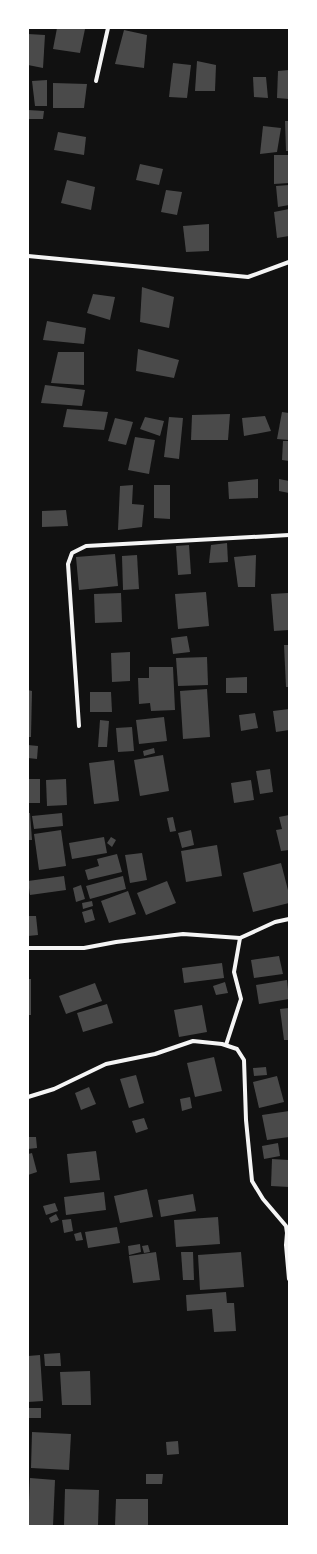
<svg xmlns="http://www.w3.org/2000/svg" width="317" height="1554" viewBox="0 0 317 1554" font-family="'Asap Condensed',sans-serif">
  <rect width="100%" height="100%" fill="#111"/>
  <g fill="#4a4a4a">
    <path d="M 57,28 L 85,29 L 80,53 L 53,49 Z"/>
    <path d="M 124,30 L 147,35 L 144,68 L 115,64 Z"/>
    <path d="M 28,34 L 45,35 L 43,68 L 28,65 Z"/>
    <path d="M 197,61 L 216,65 L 215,91 L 195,91 Z"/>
    <path d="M 173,63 L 191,65 L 187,98 L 169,97 Z"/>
    <path d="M 289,70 L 289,99 L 277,98 L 278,71 Z"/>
    <path d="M 253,77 L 266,77 L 268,98 L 254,97 Z"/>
    <path d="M 47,80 L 47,106 L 35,106 L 32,81 Z"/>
    <path d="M 53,83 L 87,84 L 84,108 L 53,108 Z"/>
    <path d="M 28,110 L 44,111 L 43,119 L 28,119 Z"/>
    <path d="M 285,121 L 289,121 L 289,151 L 286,151 Z"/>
    <path d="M 263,126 L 281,128 L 277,152 L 260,154 Z"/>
    <path d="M 58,132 L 86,137 L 84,155 L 54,150 Z"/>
    <path d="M 274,155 L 289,155 L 289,183 L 274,184 Z"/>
    <path d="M 140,164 L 163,169 L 159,185 L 136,180 Z"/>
    <path d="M 67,180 L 95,187 L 91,210 L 61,203 Z"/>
    <path d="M 289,185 L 289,205 L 278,207 L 276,186 Z"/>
    <path d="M 166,190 L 182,192 L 177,215 L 161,212 Z"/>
    <path d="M 289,209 L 289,236 L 277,238 L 274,212 Z"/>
    <path d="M 209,224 L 209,251 L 186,252 L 183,226 Z"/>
    <path d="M 142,287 L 174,297 L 169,328 L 140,322 Z"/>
    <path d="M 93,294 L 115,297 L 110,320 L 87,313 Z"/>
    <path d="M 47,321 L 86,328 L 84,344 L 43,340 Z"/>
    <path d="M 138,349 L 179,360 L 174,378 L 136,371 Z"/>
    <path d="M 58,352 L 84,352 L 84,385 L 51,383 Z"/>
    <path d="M 45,385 L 85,390 L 82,406 L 41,403 Z"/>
    <path d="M 67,409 L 108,412 L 104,430 L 63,427 Z"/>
    <path d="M 282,412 L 289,413 L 289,440 L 277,439 Z"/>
    <path d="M 230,414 L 228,440 L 191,440 L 192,415 Z"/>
    <path d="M 265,416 L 271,431 L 244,436 L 242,418 Z"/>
    <path d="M 145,417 L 164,421 L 160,436 L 140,429 Z"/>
    <path d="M 169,417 L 183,418 L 179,459 L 164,457 Z"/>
    <path d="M 115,418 L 133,422 L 126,445 L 108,441 Z"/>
    <path d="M 135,437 L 155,440 L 149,474 L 128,470 Z"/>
    <path d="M 283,441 L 289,441 L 289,461 L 282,460 Z"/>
    <path d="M 258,479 L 258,498 L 229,499 L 228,482 Z"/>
    <path d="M 279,479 L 289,481 L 289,493 L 279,491 Z"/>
    <path d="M 133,485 L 132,504 L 144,505 L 142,527 L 118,530 L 120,486 Z"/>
    <path d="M 154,485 L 170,485 L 170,519 L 154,518 Z"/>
    <path d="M 66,510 L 68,526 L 42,527 L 42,511 Z"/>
    <path d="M 227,543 L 228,562 L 209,563 L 211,545 Z"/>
    <path d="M 189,545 L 191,574 L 178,575 L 176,546 Z"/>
    <path d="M 115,554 L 118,586 L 79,590 L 76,557 Z"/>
    <path d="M 137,555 L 139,589 L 123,590 L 122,556 Z"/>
    <path d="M 256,555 L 255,587 L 238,587 L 234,557 Z"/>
    <path d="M 206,592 L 209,626 L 178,629 L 175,594 Z"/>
    <path d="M 121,593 L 122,622 L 95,623 L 94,594 Z"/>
    <path d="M 288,593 L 289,630 L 274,631 L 271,594 Z"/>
    <path d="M 187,636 L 190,652 L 173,654 L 171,638 Z"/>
    <path d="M 284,645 L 289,645 L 289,687 L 286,687 Z"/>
    <path d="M 130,652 L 130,681 L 112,682 L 111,653 Z"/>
    <path d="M 207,657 L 208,685 L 178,686 L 176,658 Z"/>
    <path d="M 149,667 L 173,667 L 175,710 L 151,711 L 150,703 L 139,704 L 138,678 L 149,678 Z"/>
    <path d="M 247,677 L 247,693 L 226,693 L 226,678 Z"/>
    <path d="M 207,689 L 210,737 L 183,739 L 180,691 Z"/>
    <path d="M 28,690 L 32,691 L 31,737 L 28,737 Z"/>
    <path d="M 90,692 L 111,692 L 112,712 L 90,712 Z"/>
    <path d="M 289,709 L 289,730 L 276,732 L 273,711 Z"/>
    <path d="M 255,713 L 258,728 L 241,731 L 239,715 Z"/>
    <path d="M 164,717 L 167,741 L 139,744 L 136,720 Z"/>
    <path d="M 100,720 L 109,721 L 107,747 L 98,747 Z"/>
    <path d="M 132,727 L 134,751 L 118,752 L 116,728 Z"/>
    <path d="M 28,745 L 38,746 L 37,759 L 28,758 Z"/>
    <path d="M 154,748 L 155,753 L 144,756 L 143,751 Z"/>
    <path d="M 163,755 L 169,791 L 140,796 L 134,760 Z"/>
    <path d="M 114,760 L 119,801 L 94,804 L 89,763 Z"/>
    <path d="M 270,769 L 273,792 L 260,794 L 256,771 Z"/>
    <rect x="28" y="779" width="12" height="24"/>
    <path d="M 66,779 L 67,805 L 47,806 L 46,780 Z"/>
    <path d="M 251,780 L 254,800 L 234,803 L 231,783 Z"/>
    <path d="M 28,813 L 30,813 L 32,840 L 28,840 Z"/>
    <path d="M 62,813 L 63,826 L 34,829 L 32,816 Z"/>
    <path d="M 289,815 L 289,850 L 281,851 L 276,830 L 282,829 L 279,817 Z"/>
    <path d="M 173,817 L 176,831 L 170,832 L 167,818 Z"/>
    <path d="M 61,830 L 66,866 L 39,870 L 34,834 Z"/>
    <path d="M 191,830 L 194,845 L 182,848 L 178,833 Z"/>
    <path d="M 104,837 L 107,853 L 72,859 L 69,843 Z"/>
    <path d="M 111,837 L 116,840 L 112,847 L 107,843 Z"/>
    <path d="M 217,845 L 222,876 L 186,882 L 181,851 Z"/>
    <path d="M 142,853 L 147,880 L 130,883 L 125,855 Z"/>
    <path d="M 117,854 L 122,872 L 88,880 L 85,870 L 99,866 L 97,859 Z"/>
    <path d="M 281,863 L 289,894 L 289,903 L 253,912 L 243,873 Z"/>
    <path d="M 64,876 L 66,890 L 30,895 L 28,881 Z"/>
    <path d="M 123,876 L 126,889 L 90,899 L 86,886 Z"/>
    <path d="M 167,881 L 176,903 L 146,915 L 137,893 Z"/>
    <path d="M 81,885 L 85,899 L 76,902 L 73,888 Z"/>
    <path d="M 128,891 L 136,914 L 109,923 L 101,901 Z"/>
    <path d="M 92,901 L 93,906 L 83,909 L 82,903 Z"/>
    <path d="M 92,909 L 95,920 L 85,923 L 82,912 Z"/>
    <path d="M 28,916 L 36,916 L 38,935 L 28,936 Z"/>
    <path d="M 279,956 L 283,974 L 254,978 L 251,960 Z"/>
    <path d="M 222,963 L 224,978 L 184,983 L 182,968 Z"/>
    <rect x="28" y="979" width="3" height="36"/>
    <path d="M 287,980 L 289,999 L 259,1004 L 256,985 Z"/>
    <path d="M 225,982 L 228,993 L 216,995 L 213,986 Z"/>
    <path d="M 95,983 L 102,1001 L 66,1014 L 59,996 Z"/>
    <path d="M 107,1004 L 113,1023 L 83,1032 L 77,1013 Z"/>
    <path d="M 202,1005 L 207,1032 L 179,1037 L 174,1010 Z"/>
    <path d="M 289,1008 L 289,1040 L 284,1040 L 280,1009 Z"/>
    <path d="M 214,1057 L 222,1091 L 195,1097 L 187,1063 Z"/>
    <path d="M 266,1067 L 267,1075 L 254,1076 L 253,1068 Z"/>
    <path d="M 136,1075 L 144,1103 L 129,1108 L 120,1079 Z"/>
    <path d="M 277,1076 L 284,1102 L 259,1108 L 253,1082 Z"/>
    <path d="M 89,1087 L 96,1104 L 81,1110 L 75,1093 Z"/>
    <path d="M 190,1097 L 192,1108 L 182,1111 L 180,1099 Z"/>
    <path d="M 289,1111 L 289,1137 L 267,1140 L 262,1115 Z"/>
    <path d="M 144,1118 L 148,1129 L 136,1133 L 132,1121 Z"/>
    <path d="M 28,1137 L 36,1137 L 37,1148 L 28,1149 Z"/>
    <path d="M 278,1143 L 280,1156 L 264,1159 L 262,1146 Z"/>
    <path d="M 96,1151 L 100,1180 L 70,1183 L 67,1154 Z"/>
    <path d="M 32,1153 L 37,1172 L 28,1175 L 28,1154 Z"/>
    <path d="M 272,1159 L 289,1160 L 289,1187 L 271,1186 Z"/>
    <path d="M 147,1189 L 153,1217 L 120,1223 L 114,1196 Z"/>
    <path d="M 104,1192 L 106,1210 L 66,1215 L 64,1197 Z"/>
    <path d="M 193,1194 L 196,1211 L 161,1217 L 158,1200 Z"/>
    <path d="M 55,1203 L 58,1211 L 46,1215 L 43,1206 Z"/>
    <path d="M 56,1214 L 59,1220 L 51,1223 L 49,1218 Z"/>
    <path d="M 218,1217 L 220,1244 L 176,1247 L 174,1220 Z"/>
    <path d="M 71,1219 L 73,1231 L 64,1233 L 62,1220 Z"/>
    <path d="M 117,1227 L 120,1243 L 88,1248 L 85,1232 Z"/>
    <path d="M 81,1232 L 83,1240 L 76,1241 L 74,1234 Z"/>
    <path d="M 140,1244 L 141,1252 L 129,1255 L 128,1246 Z"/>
    <path d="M 148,1245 L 150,1252 L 144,1253 L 142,1246 Z"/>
    <path d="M 156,1252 L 160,1280 L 133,1283 L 129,1256 Z"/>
    <path d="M 181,1252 L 193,1252 L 194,1280 L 183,1280 Z"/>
    <path d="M 241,1252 L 244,1287 L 200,1290 L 198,1255 Z"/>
    <path d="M 226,1292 L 227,1303 L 234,1303 L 236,1331 L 214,1332 L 212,1309 L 187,1311 L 186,1295 Z"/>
    <path d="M 60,1353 L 61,1366 L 45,1366 L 44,1354 Z"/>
    <path d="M 40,1355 L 43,1401 L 28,1402 L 28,1356 Z"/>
    <path d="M 90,1371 L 91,1405 L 62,1405 L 60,1372 Z"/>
    <rect x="28" y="1408" width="13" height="10"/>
    <path d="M 32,1432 L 71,1434 L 69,1470 L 31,1468 Z"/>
    <path d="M 178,1441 L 179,1454 L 167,1455 L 166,1442 Z"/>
    <path d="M 146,1474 L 163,1474 L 162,1484 L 146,1484 Z"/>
    <path d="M 30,1478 L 55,1480 L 53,1526 L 28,1526 Z"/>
    <path d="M 65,1489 L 99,1490 L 98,1526 L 64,1526 Z"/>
    <path d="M 116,1499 L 148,1499 L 148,1526 L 115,1526 Z"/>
  </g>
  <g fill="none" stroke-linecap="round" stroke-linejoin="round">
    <g stroke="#f5f5f5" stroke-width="4">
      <path d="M 96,81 L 108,28"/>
      <path d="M 28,256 L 248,277 L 289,262"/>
      <path d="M 79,726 L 68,564 L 72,553 L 86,546 L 289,535"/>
      <path d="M 28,948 L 84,948 L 116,942 L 183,934 L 240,938"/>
      <path d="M 226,1045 L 241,999 L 234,972 L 240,938 L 275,922 L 289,919"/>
      <path d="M 28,1097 L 54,1089 L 106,1064 L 155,1054 L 193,1041 L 222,1044 L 237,1049 L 244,1060 L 246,1120 L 252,1181 L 263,1199 L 286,1226 L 287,1233 L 286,1245 L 289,1279"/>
    </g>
  </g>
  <rect width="317" height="1554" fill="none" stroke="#ffffff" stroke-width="58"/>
</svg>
